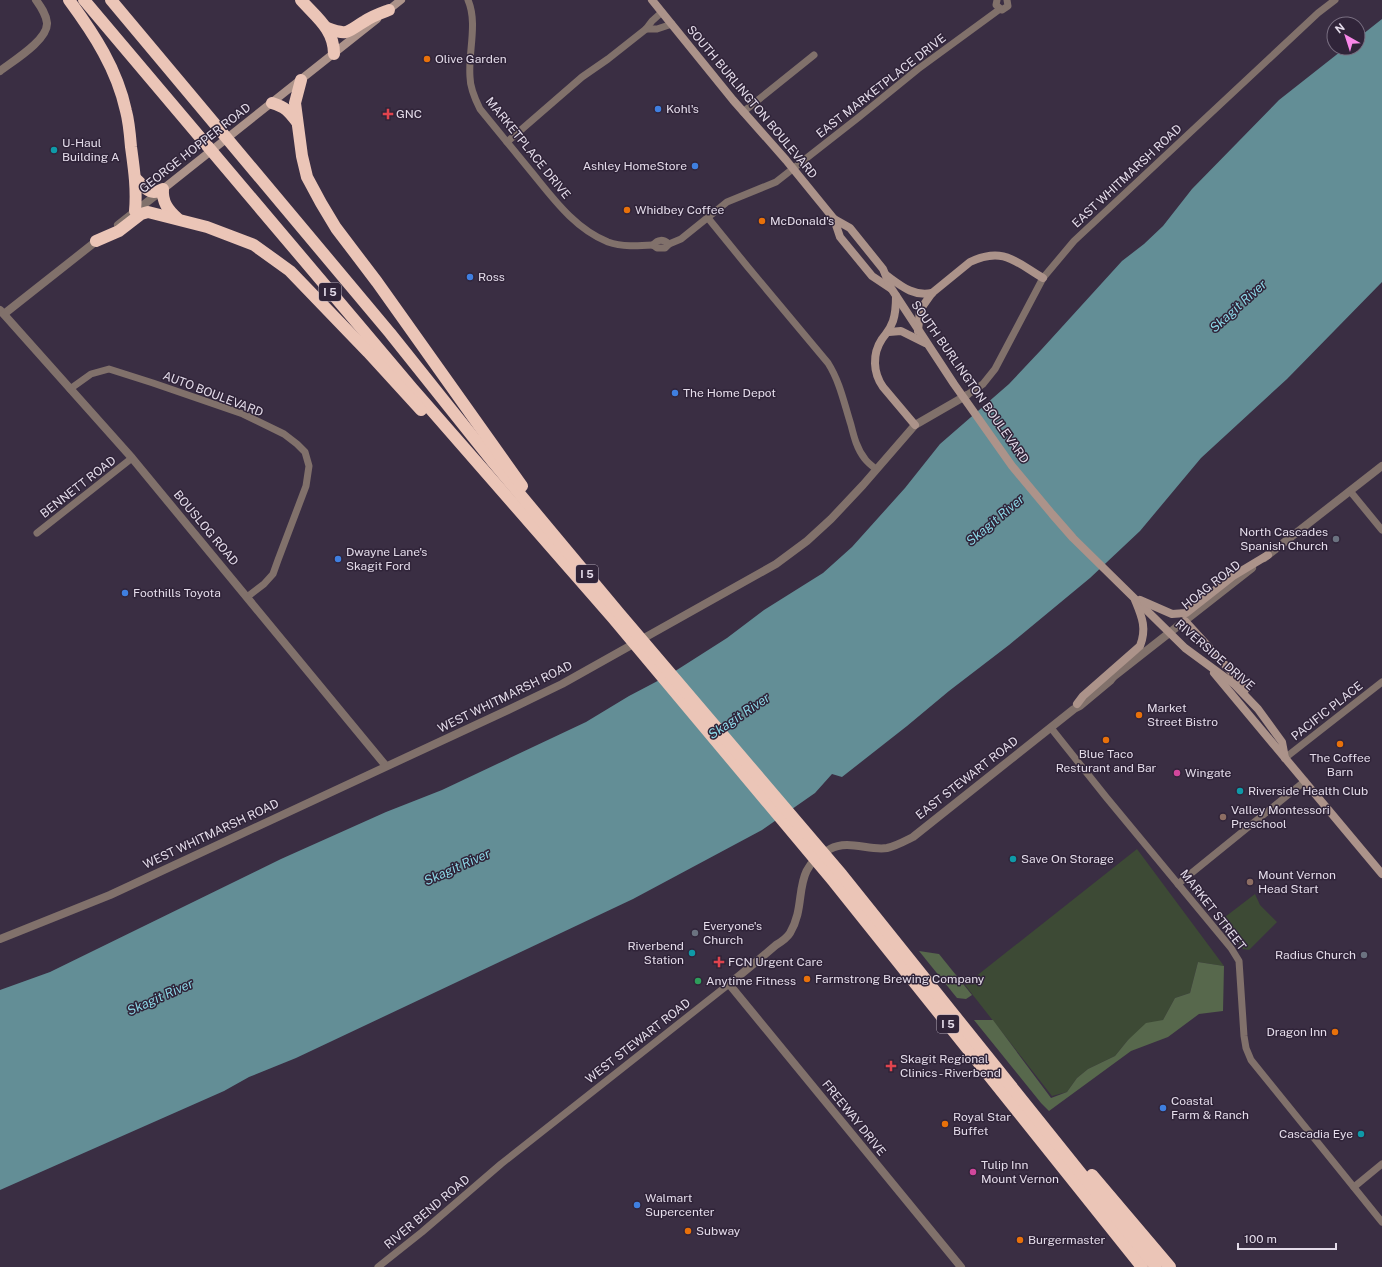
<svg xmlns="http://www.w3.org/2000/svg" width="1382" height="1267" viewBox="0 0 1382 1267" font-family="'Public Sans',sans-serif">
  <rect width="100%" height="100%" fill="#3a2e43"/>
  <g fill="#3d4a35">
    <path d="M 1137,849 L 1224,966 L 1198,962 L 1190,993 L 1175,998 L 1163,1020 L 1128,1040 L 1115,1056 L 1088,1069 L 1077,1078 L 1067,1092 L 1052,1096 L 965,985 Z"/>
    <path d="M 1255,894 L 1260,905 L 1277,922 L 1249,950 L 1243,949 L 1221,920 Z"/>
  </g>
  <g fill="#57684c">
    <path d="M 919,951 L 939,954 L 972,995 L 966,999 L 957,998 Z"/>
    <path d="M 1198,962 L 1224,966 L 1223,1011 L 1199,1014 L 1168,1037 L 1131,1051 L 1049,1111 L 1041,1103 L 974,1020 L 993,1020 L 1051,1098 L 1067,1092 L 1077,1078 L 1088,1069 L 1115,1056 L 1128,1040 L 1146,1023 L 1163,1020 L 1175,998 L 1190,993 Z"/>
  </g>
  <path fill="#638e96" d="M 1382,19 L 1382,282 L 1287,379 L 1201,458 L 1140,531 L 1090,578 L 1009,645 L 949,691 L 907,726 L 842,777 L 832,774 L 815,793 L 762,830 L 633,899 L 296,1058 L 249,1077 L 224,1091 L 0,1190 L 0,990 L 50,972 L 281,859 L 386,812 L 442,790 L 586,722 L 629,696 L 669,675 L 727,638 L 764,610 L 823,573 L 852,547 L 905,488 L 940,444 L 1009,384 L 1041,350 L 1122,261 L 1144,244 L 1163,226 L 1192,189 L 1279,100 L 1345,48 L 1358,48 L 1358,38 Z"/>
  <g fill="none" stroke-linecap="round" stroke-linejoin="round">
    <g stroke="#81716b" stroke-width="7">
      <path d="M 468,0 C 478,23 468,52 470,77 C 470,88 475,99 480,109 C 498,131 516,153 534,175 C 555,201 576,229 608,242 C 622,247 638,246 653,245"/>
      <path d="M 997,0 L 996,5 L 1002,10 L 1008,6 L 1007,0"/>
      <path d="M 646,29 L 657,29 L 672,24"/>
      <path d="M 743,112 L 814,55"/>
      <path d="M 507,142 L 582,77 L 608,59 L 646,29 L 652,21 L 662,12"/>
      <path d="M 708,218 L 747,266 L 828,363 C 840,382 844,403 851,425 C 854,437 857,449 865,459 C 868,463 872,466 876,469"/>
      <path d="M 653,245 L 657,248 L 665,248 L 669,244 L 681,239 L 727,202 L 776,182 L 859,117 L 918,69 L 1000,9"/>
      <path d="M 653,245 C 658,239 663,239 669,244"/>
      <path d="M 70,389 L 91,374 L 109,369 L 153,383 L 243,414 L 284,434 L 297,444 L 305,452 L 309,466 L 306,486 L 278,560 L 273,574 L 264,584 L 247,597"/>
      <path d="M 967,395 L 983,384 L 995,369 L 1043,278 L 1074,241 L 1318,13 L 1335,0"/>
      <path d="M 1350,491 L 1382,530"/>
      <path d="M 37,533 L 132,458"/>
      <path d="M 1051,728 L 1106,797 L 1231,948 L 1239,961 L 1244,1036 L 1246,1048 L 1251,1060 L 1382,1222"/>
      <path d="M 1285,758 L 1382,682"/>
      <path d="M 1178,884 L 1305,781"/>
      <path d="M 1354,1187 L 1382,1164"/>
      <path d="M 378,1267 L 422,1232 L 501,1164 L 729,984"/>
    </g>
    <g stroke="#81716b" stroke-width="8">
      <path d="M 0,71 C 13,61 48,40 47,23 C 46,14 41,7 36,0"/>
      <path d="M 118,225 L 161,191"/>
      <path d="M 0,310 L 132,458 L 386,766"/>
      <path d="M 4,314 L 99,239"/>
      <path d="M 1264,558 L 1382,466"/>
      <path d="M 1109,679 L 1113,677 L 1252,568"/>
      <path d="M 0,939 L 110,895 L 508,710 L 562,684 L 776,564 L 807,541 L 831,519 L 863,485 L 915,425 L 967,395"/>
      <path d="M 961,1267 L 729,984 C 745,971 761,958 776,945 C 781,942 787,938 790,933 C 809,901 789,870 830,849 C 848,839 869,851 887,848 C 896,846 905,841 913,837 L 1074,709 L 1080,706 L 1110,681 L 1113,677"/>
    </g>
    <g stroke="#ac938a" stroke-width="8">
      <path d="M 652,0 L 733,100 L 786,160 L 834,219 L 840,237 L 872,276 L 890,288"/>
      <path d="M 386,12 L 401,0"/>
      <path d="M 163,189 L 377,19"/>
      <path d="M 834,219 L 850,228 L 883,269 L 891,288 L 954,384 L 1012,466 L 1052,514 L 1073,538 L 1185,648 L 1234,684 L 1258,709 L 1282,742 L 1285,758"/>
      <path d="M 886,275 C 900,285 913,297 932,293"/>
      <path d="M 896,296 C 896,304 896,312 893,321 C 890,330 887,332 882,339 C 872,354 873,373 883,387 L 915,425"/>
      <path d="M 918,331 L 920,310 L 932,293 L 970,262 C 1003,246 1016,262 1043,278"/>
      <path d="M 889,332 L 901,331 L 925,343"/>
      <path d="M 1140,600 L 1172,614 L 1186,613 L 1233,576 L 1268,555"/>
      <path d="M 1185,621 L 1237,678 L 1245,690"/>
      <path d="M 1214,673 L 1382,874"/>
      <path d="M 1077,704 L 1083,696 L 1140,646 C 1147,628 1142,617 1135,600"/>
    </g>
    <g stroke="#ebc5b7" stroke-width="12">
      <path d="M 69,0 C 94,34 117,69 126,111 C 129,122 130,135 131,147 C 134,169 137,189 135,211"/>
      <path d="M 84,0 L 412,388 L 613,618 L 834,882 L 1142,1267"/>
      <path d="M 111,0 L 390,333 L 493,462 L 619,613 L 842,875 L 1156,1267"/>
      <path d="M 301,0 C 316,17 334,29 334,54"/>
      <path d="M 327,28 C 349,36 346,32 365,21 C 372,16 381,13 389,10"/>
      <path d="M 301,80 L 295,103 L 302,156 L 307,177 L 321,203 L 336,228 L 377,282 L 522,486"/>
      <path d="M 272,103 C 285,107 288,110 297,122"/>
      <path d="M 136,179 C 145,187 149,197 163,189 C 162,202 168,210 177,218"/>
      <path d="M 96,241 L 119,231 L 141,214 L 148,212 L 207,227 L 254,245 L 290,271 L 368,352 L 421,410"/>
      <path d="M 1092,1175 L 1170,1267"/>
    </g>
  </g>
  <g fill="#e8710a" stroke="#302439" stroke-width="1.5">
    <circle cx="427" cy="59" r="4"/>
    <circle cx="627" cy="210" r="4"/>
    <circle cx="762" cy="221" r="4"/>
    <circle cx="1139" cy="715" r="4"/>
    <circle cx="1106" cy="740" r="4"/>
    <circle cx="1340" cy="744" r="4"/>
    <circle cx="807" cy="979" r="4"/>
    <circle cx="1335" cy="1032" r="4"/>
    <circle cx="945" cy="1124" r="4"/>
    <circle cx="688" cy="1231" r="4"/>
    <circle cx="1020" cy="1240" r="4"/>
  </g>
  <g fill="#3f7fe0" stroke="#302439" stroke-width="1.5">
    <circle cx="658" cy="109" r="4"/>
    <circle cx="695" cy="166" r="4"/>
    <circle cx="470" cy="277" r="4"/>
    <circle cx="675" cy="393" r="4"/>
    <circle cx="338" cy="559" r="4"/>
    <circle cx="125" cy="593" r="4"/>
    <circle cx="1163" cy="1108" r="4"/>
    <circle cx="637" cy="1205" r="4"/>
  </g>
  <g fill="#e0444e" stroke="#302439" stroke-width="1.5">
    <path d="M386 108h4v4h4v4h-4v4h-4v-4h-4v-4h4z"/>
    <path d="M717 956h4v4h4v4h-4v4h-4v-4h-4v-4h4z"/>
    <path d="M889 1060h4v4h4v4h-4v4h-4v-4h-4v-4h4z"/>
  </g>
  <g fill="#0f9aa8" stroke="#302439" stroke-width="1.5">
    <circle cx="54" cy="150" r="4"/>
    <circle cx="1240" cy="791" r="4"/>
    <circle cx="1013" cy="859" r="4"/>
    <circle cx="692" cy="953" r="4"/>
    <circle cx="1361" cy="1134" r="4"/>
  </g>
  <g fill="#6b7280" stroke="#302439" stroke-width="1.5">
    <circle cx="1336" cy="539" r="4"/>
    <circle cx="695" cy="933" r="4"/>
    <circle cx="1364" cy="955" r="4"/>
  </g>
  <g fill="#d1479c" stroke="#302439" stroke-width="1.5">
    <circle cx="1177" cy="773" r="4"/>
    <circle cx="973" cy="1172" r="4"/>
  </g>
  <g fill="#8d6e63" stroke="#302439" stroke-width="1.5">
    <circle cx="1223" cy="817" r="4"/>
    <circle cx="1250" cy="882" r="4"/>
  </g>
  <circle fill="#2e9e5b" stroke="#302439" stroke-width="1.5" cx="698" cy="981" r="4"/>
  <g text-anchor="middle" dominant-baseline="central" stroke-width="3" stroke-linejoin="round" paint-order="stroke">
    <g fill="#302439" stroke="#aea5b5" stroke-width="1">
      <rect x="319" y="283" width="22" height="18" rx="3"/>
      <rect x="576" y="565" width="22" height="18" rx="3"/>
      <rect x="937" y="1015" width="22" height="18" rx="3"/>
    </g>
    <g font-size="11" font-weight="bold" fill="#e4dcea">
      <text x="330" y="292">I 5</text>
      <text x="587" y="574">I 5</text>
      <text x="948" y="1024">I 5</text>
    </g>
    <g font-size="12" fill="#e4dcea" stroke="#302439" text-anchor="start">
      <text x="435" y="59">Olive Garden</text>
      <text x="666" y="109">Kohl's</text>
      <text x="396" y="114">GNC</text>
      <text x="62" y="143">U-Haul<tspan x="62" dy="14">Building A</tspan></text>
      <text x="687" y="166" text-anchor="end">Ashley HomeStore</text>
      <text x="635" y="210">Whidbey Coffee</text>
      <text x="770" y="221">McDonald's</text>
      <text x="478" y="277">Ross</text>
      <text x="683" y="393">The Home Depot</text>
      <text x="1328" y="532" text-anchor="end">North Cascades<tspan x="1328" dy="14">Spanish Church</tspan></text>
      <text x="346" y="552">Dwayne Lane's<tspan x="346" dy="14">Skagit Ford</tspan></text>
      <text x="133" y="593">Foothills Toyota</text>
      <text x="1147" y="708">Market<tspan x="1147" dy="14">Street Bistro</tspan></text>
      <text x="1106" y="754" text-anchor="middle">Blue Taco<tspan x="1106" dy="14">Resturant and Bar</tspan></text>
      <text x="1340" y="758" text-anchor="middle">The Coffee<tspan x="1340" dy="14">Barn</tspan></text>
      <text x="1185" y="773">Wingate</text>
      <text x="1248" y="791">Riverside Health Club</text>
      <text x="1231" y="810">Valley Montessori<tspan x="1231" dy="14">Preschool</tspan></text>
      <text x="1021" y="859">Save On Storage</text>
      <text x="1258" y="875">Mount Vernon<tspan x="1258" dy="14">Head Start</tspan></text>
      <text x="703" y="926">Everyone's<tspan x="703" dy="14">Church</tspan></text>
      <text x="684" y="946" text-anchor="end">Riverbend<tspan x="684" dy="14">Station</tspan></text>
      <text x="1356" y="955" text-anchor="end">Radius Church</text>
      <text x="728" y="962">FCN Urgent Care</text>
      <text x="815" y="979">Farmstrong Brewing Company</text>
      <text x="706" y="981">Anytime Fitness</text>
      <text x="1327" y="1032" text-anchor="end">Dragon Inn</text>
      <text x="900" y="1059">Skagit Regional<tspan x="900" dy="14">Clinics - Riverbend</tspan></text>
      <text x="1171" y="1101">Coastal<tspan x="1171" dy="14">Farm &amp; Ranch</tspan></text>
      <text x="953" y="1117">Royal Star<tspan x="953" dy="14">Buffet</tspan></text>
      <text x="1353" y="1134" text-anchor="end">Cascadia Eye</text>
      <text x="981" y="1165">Tulip Inn<tspan x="981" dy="14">Mount Vernon</tspan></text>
      <text x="645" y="1198">Walmart<tspan x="645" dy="14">Supercenter</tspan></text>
      <text x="696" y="1231">Subway</text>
      <text x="1028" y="1240">Burgermaster</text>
    </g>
    <g font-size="12" fill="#e4dcea" stroke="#302439">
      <text transform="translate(881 86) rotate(-38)">EAST MARKETPLACE DRIVE</text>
      <text transform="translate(752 102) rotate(50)">SOUTH BURLINGTON BOULEVARD</text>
      <text transform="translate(195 148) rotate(-38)">GEORGE HOPPER ROAD</text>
      <text transform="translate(528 148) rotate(51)">MARKETPLACE DRIVE</text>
      <text transform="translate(1127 176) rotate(-43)">EAST WHITMARSH ROAD</text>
      <text transform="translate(970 382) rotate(55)">SOUTH BURLINGTON BOULEVARD</text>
      <text transform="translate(213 394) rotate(21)">AUTO BOULEVARD</text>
      <text transform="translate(78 487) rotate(-38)">BENNETT ROAD</text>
      <text transform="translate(206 528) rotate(50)">BOUSLOG ROAD</text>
      <text transform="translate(1211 585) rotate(-38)">HOAG ROAD</text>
      <text transform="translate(1215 655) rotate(41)">RIVERSIDE DRIVE</text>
      <text transform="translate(505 697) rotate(-26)">WEST WHITMARSH ROAD</text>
      <text transform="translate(1327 711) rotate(-38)">PACIFIC PLACE</text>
      <text transform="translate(967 778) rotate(-38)">EAST STEWART ROAD</text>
      <text transform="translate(211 834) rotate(-25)">WEST WHITMARSH ROAD</text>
      <text transform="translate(1213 910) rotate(52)">MARKET STREET</text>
      <text transform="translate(638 1041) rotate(-38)">WEST STEWART ROAD</text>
      <text transform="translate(854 1118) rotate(51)">FREEWAY DRIVE</text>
      <text transform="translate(427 1212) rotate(-40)">RIVER BEND ROAD</text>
    </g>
    <g font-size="13" font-style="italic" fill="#8cd8e7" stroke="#302439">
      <text transform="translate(1238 306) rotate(-42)">Skagit River</text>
      <text transform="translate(995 520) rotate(-40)">Skagit River</text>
      <text transform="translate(739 716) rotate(-34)">Skagit River</text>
      <text transform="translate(457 867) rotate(-24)">Skagit River</text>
      <text transform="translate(160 997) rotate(-24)">Skagit River</text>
    </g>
  </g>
  <g transform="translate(1346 36) rotate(321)"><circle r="19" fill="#302439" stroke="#786e80"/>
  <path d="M0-3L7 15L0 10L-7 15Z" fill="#f987e9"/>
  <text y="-6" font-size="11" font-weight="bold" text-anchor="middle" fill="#e4dcea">N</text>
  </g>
  <path d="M1238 1243v6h98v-6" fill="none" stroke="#e4dcea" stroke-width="2"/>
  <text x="1244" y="1243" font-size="12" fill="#e4dcea" stroke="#302439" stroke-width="3" paint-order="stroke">100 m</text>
</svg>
